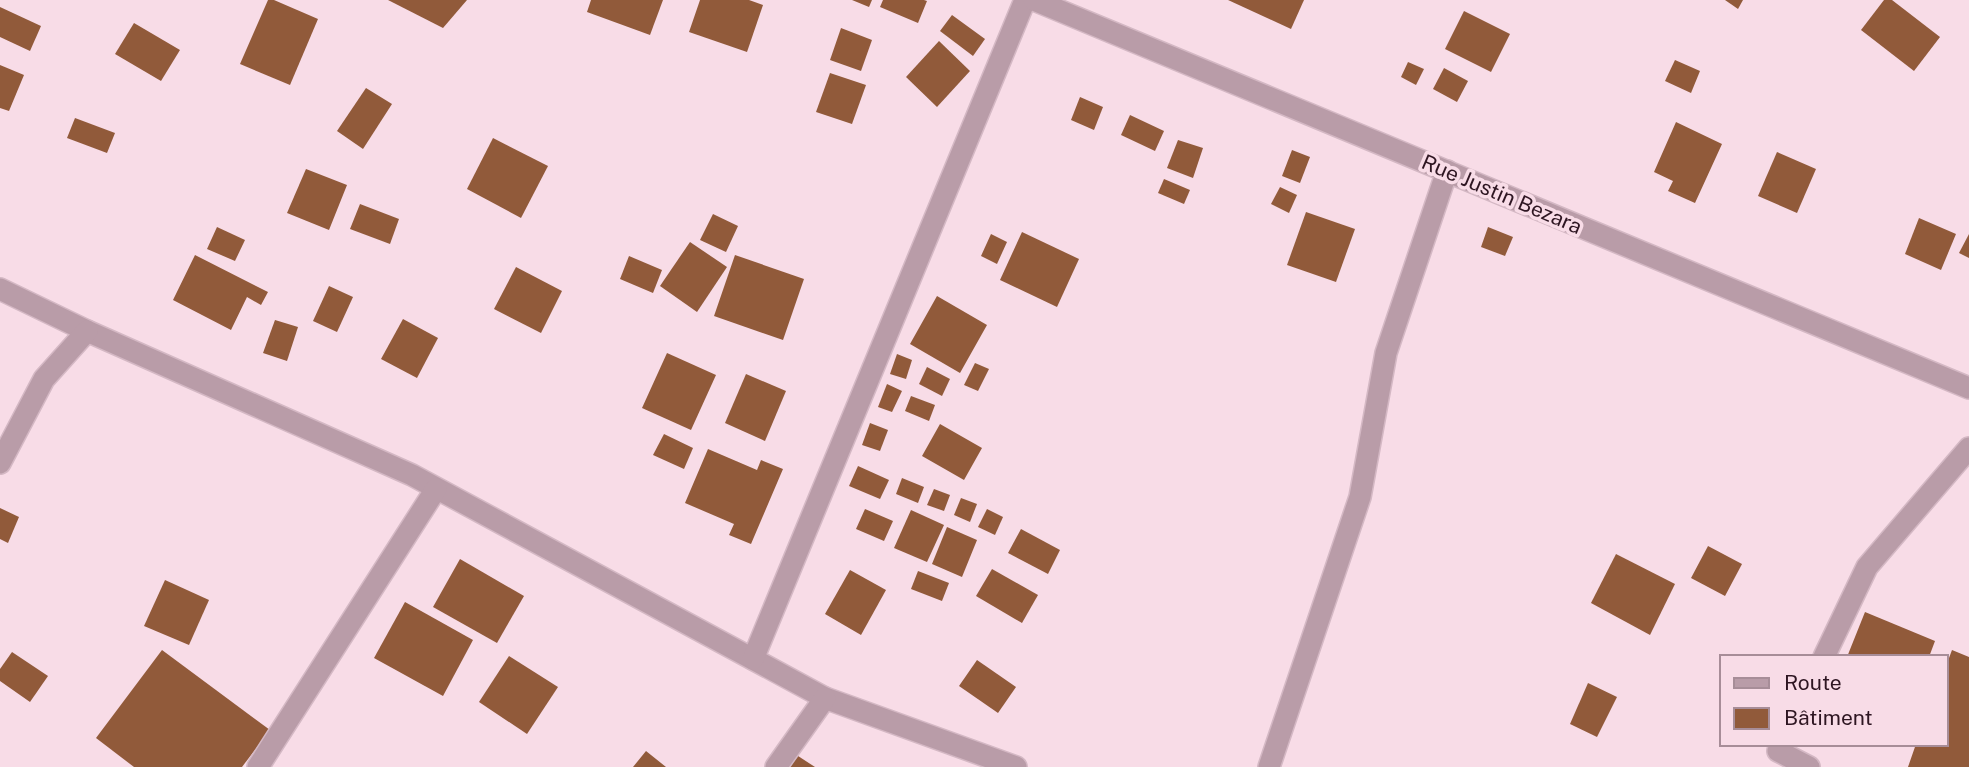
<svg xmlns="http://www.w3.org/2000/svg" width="1969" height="767" viewBox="0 0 1969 767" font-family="'Public Sans',sans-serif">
  <rect width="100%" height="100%" fill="#f8dce7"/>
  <g fill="#915a3a">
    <path d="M 268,0 L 274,0 L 318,19 L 290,85 L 240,64 Z"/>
    <path d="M 388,0 L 467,0 L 443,28 Z"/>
    <path d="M 591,0 L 663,0 L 650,35 L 587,12 Z"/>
    <path d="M 700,0 L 749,0 L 763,5 L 747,52 L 689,32 Z"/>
    <path d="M 852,0 L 872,0 L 869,7 Z"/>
    <path d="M 883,0 L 924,0 L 927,1 L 918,23 L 880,7 Z"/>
    <path d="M 1228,0 L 1304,0 L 1291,29 Z"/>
    <path d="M 1725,0 L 1743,0 L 1738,9 Z"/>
    <path d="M 1884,0 L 1892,0 L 1940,37 L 1914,71 L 1861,30 Z"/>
    <path d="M 0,7 L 41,26 L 30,51 L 0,37 Z"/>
    <path d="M 1464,11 L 1510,34 L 1491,72 L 1445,49 Z"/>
    <path d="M 952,15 L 985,39 L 973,56 L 940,31 Z"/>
    <path d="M 134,23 L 180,50 L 161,81 L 115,54 Z"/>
    <path d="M 841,28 L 872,40 L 861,71 L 830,60 Z"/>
    <path d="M 939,41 L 970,71 L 937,107 L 906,77 Z"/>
    <path d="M 1675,60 L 1700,71 L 1691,93 L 1665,81 Z"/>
    <path d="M 1408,62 L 1424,69 L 1416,85 L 1401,77 Z"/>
    <path d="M 0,65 L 24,75 L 9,111 L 0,108 Z"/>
    <path d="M 1444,68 L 1468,81 L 1457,102 L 1433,89 Z"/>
    <path d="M 830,73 L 866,85 L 852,124 L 816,112 Z"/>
    <path d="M 366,88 L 392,104 L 363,149 L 337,131 Z"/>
    <path d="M 1080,97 L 1103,107 L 1094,130 L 1071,120 Z"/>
    <path d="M 1130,115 L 1164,131 L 1155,151 L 1121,135 Z"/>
    <path d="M 75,118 L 115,133 L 107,153 L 67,138 Z"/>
    <path d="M 1676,122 L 1722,144 L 1695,203 L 1668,191 L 1673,181 L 1654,172 Z"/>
    <path d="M 493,138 L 548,166 L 521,218 L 467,189 Z"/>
    <path d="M 1178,140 L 1203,148 L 1193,178 L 1167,168 Z"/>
    <path d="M 1292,150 L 1310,157 L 1300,183 L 1282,176 Z"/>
    <path d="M 1777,152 L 1816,169 L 1797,213 L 1758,196 Z"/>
    <path d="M 306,169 L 347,185 L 329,230 L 287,213 Z"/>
    <path d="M 1164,179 L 1190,190 L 1184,204 L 1158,193 Z"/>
    <path d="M 1280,187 L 1297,195 L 1289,213 L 1271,204 Z"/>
    <path d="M 360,204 L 399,219 L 390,244 L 350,229 Z"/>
    <path d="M 1306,212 L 1355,229 L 1336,282 L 1287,265 Z"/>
    <path d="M 713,214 L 738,226 L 726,252 L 700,240 Z"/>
    <path d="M 1919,218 L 1956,234 L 1941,270 L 1905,254 Z"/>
    <path d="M 217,227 L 245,240 L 235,261 L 207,249 Z"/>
    <path d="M 1488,227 L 1513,237 L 1505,256 L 1481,247 Z"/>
    <path d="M 1022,232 L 1079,259 L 1057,307 L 1000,280 Z"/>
    <path d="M 991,234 L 1007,242 L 997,264 L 981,256 Z"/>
    <path d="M 1969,234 L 1969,258 L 1959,253 Z"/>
    <path d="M 690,242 L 727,267 L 697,312 L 660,286 Z"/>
    <path d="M 195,255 L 268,292 L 261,305 L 247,297 L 231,330 L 173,300 Z"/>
    <path d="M 735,255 L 804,279 L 783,340 L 714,316 Z"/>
    <path d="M 629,256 L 662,270 L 653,293 L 620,279 Z"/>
    <path d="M 516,267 L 562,291 L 541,333 L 494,309 Z"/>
    <path d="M 329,286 L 353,297 L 337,332 L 313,321 Z"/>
    <path d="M 937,296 L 987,325 L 960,373 L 910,344 Z"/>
    <path d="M 403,319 L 438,338 L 417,378 L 381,359 Z"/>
    <path d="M 275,320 L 298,327 L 287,361 L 263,353 Z"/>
    <path d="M 667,353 L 716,375 L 691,430 L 642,408 Z"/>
    <path d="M 897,354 L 912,360 L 906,379 L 890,374 Z"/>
    <path d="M 975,363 L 989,369 L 978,391 L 964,385 Z"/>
    <path d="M 927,367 L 950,379 L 942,396 L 919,384 Z"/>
    <path d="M 746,374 L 786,391 L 765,441 L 725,423 Z"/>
    <path d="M 887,384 L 902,391 L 892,412 L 878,407 Z"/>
    <path d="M 911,396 L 935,405 L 929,421 L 905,411 Z"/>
    <path d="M 870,423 L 888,430 L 880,451 L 862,445 Z"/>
    <path d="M 940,424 L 982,448 L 964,480 L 922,456 Z"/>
    <path d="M 664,434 L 693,448 L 684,469 L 653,455 Z"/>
    <path d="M 708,449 L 757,470 L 761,460 L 783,469 L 751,544 L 729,535 L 734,524 L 685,503 Z"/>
    <path d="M 858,466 L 889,480 L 880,499 L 849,486 Z"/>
    <path d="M 902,478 L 924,487 L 918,503 L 896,494 Z"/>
    <path d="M 934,489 L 950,495 L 944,511 L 927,505 Z"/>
    <path d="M 961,498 L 977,504 L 970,522 L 954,515 Z"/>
    <path d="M 0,508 L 19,517 L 8,543 L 0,539 Z"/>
    <path d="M 865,509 L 893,521 L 884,541 L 856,529 Z"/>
    <path d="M 987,509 L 1003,517 L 995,535 L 978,527 Z"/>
    <path d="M 911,510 L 944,525 L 927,562 L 894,548 Z"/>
    <path d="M 947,527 L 977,540 L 962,577 L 932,564 Z"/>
    <path d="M 1021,529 L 1060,550 L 1048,574 L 1008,553 Z"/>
    <path d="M 1708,546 L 1742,564 L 1725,596 L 1691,578 Z"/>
    <path d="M 1616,554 L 1675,584 L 1650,635 L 1591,603 Z"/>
    <path d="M 460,559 L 524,596 L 497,643 L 433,607 Z"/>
    <path d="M 992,569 L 1038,595 L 1022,623 L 976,596 Z"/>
    <path d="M 850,570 L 886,590 L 861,635 L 825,614 Z"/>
    <path d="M 918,571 L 949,583 L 942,601 L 911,589 Z"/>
    <path d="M 165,580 L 209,600 L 189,645 L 144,626 Z"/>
    <path d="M 405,602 L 473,640 L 443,696 L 374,658 Z"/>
    <path d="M 1865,612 L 1935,641 L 1929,657 L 1847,657 Z"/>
    <path d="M 162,650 L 270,730 L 242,767 L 134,767 L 96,738 Z"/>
    <path d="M 1952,650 L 1969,657 L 1969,767 L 1908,767 L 1916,744 L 1946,744 L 1946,666 Z"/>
    <path d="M 12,652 L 48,676 L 30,702 L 0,681 L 0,669 Z"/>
    <path d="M 509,656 L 558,687 L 527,734 L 479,702 Z"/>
    <path d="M 977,660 L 1016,687 L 998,713 L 959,686 Z"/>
    <path d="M 1588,683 L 1617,697 L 1597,737 L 1570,724 Z"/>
    <path d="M 646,751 L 666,767 L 633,767 Z"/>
    <path d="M 795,754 L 815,767 L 787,767 Z"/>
  </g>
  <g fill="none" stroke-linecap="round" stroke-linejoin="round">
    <defs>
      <g id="minor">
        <path d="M 0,289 L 87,331 L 412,475 L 825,698 L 1016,767"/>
        <path d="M 0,463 L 44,379 L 87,331"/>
        <path d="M 1824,657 L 1867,567 L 1969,448"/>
        <path d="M 753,659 L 1025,0"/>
        <path d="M 1778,751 L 1809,767"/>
        <path d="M 258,767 L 436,489"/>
        <path d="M 776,767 L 825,698"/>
        <path d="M 1269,767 L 1360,497 L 1386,353 L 1447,171"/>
      </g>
      <path id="tertiary" d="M 1034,0 L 1969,388"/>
    </defs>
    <use href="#minor" stroke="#d4b8c4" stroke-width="24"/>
    <use href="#tertiary" stroke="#d4b8c4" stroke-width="24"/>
    <use href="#minor" stroke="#b99ca8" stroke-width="21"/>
    <use href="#tertiary" stroke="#b99ca8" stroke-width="21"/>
  </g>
  <g text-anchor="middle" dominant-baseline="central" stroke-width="7" stroke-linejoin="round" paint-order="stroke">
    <g font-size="21" fill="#2e1622" stroke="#f8dce7">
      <text transform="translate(1502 194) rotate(23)">Rue Justin Bezara</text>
    </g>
  </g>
  <rect x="1720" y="655" width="228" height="91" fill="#f8dce7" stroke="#a78d98" stroke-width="2"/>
  <rect x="1734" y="678" width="35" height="10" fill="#b99ca8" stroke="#a78d98" stroke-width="2"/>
  <text x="1784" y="690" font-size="21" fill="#2e1622">Route</text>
  <rect x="1734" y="708" width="35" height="21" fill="#915a3a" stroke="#a78d98" stroke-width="2"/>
  <text x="1784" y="725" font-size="21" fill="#2e1622">Bâtiment</text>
</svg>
